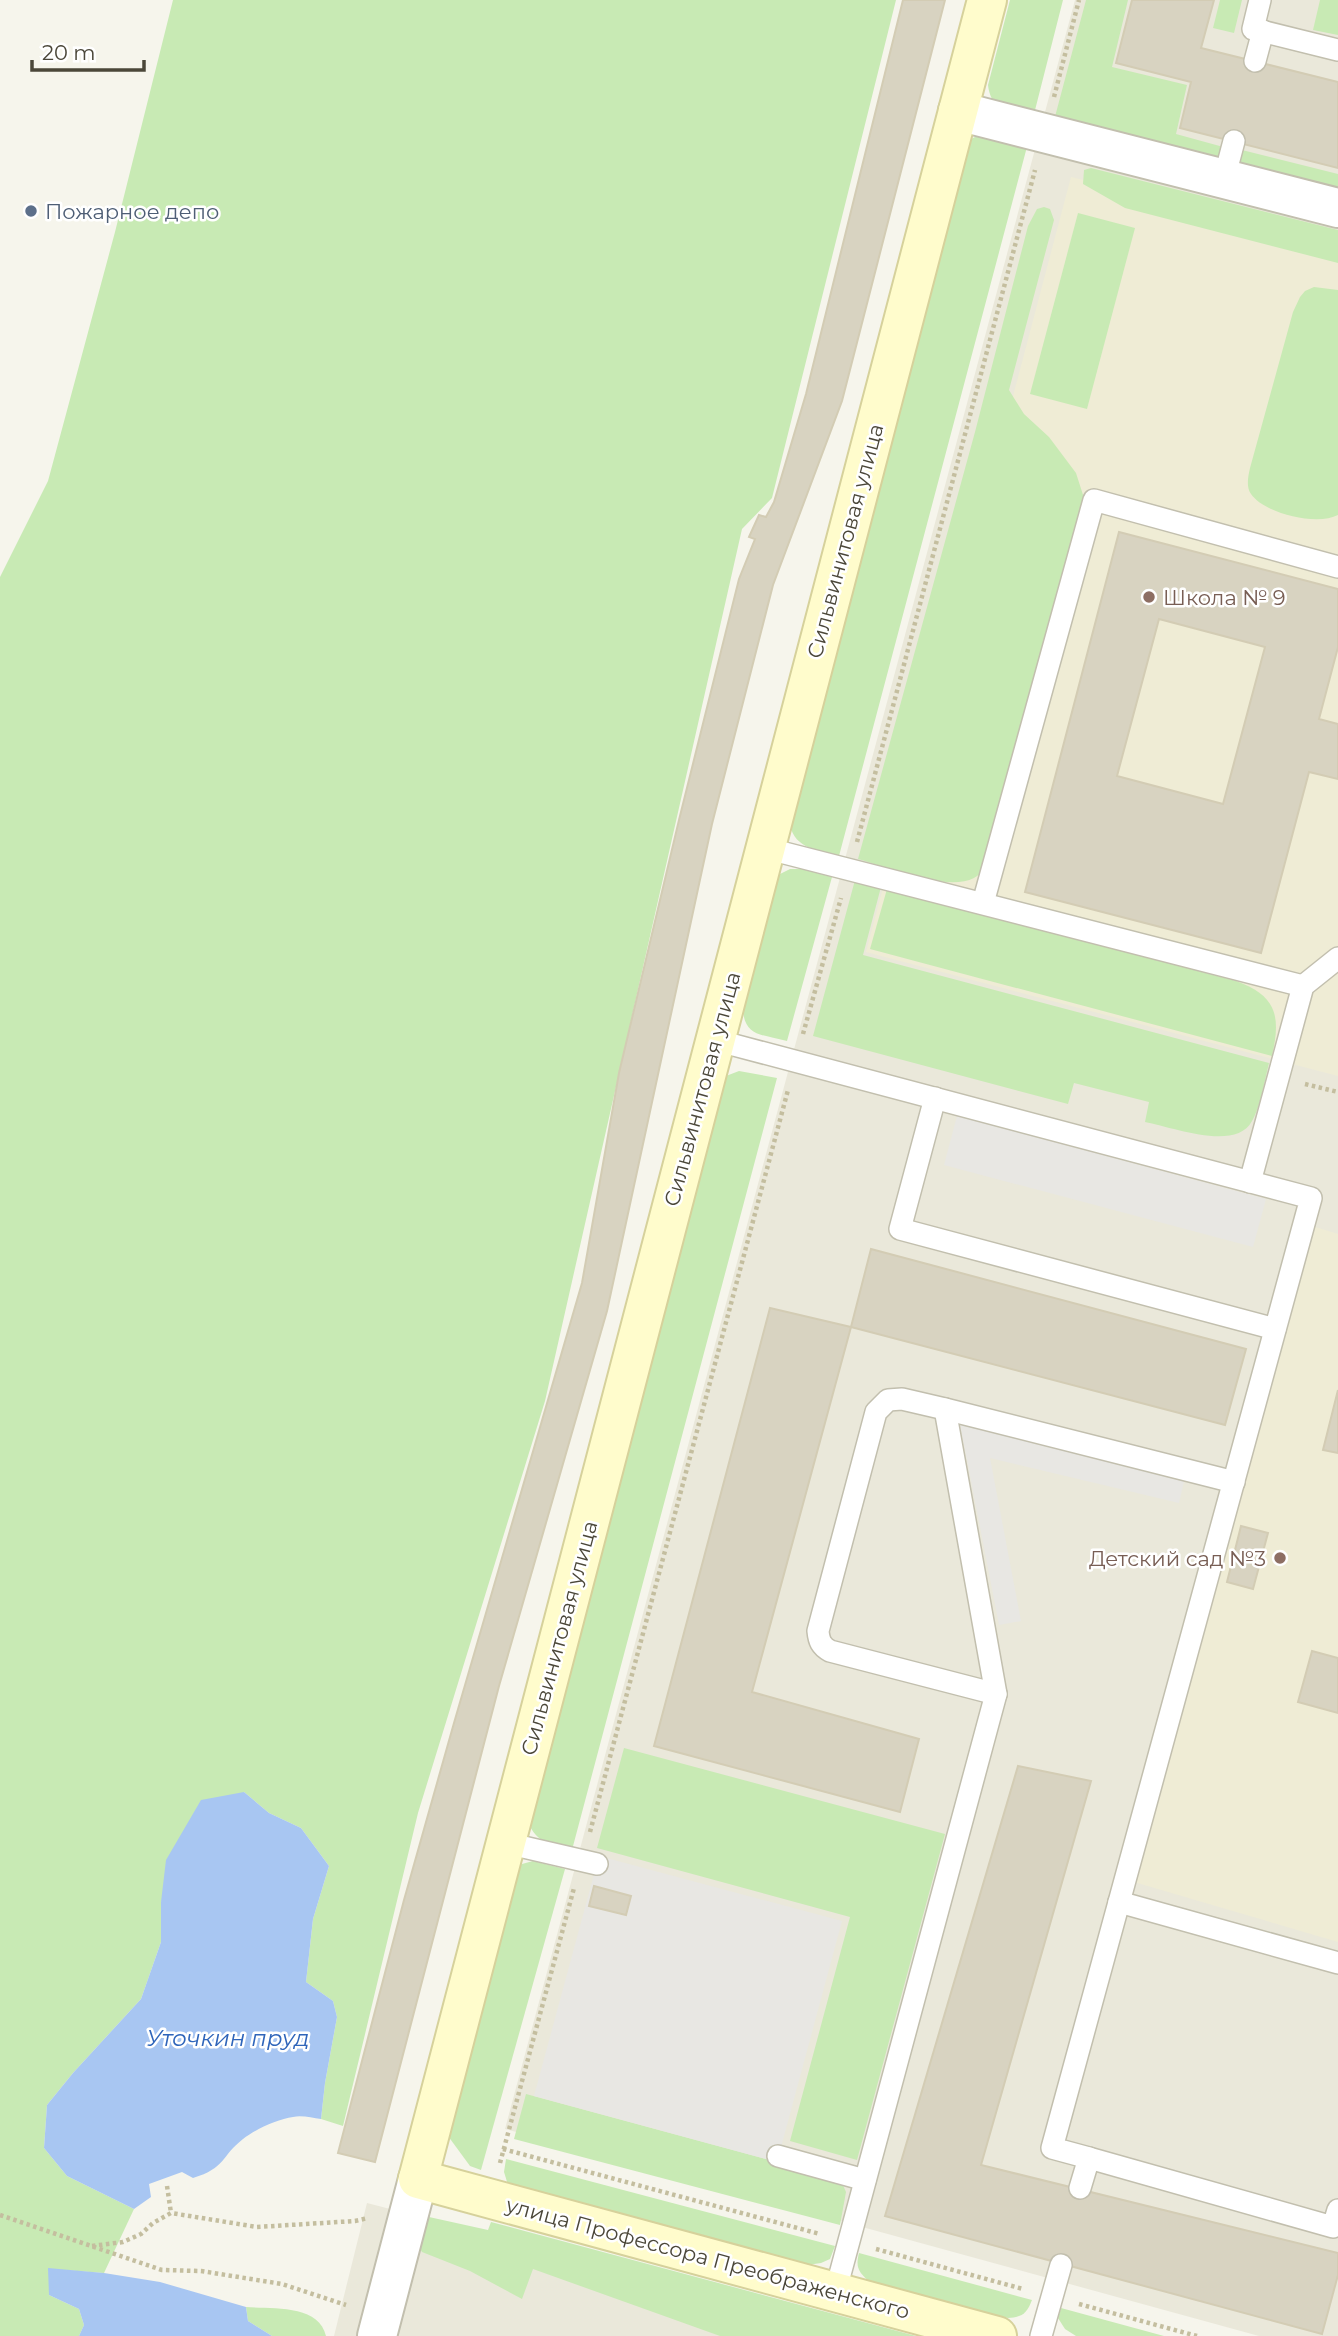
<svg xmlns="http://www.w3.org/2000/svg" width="1338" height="2336" viewBox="0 0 1338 2336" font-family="Montserrat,sans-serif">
  <rect width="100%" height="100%" fill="#f6f5ec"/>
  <g fill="#eae8da">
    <path d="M 1075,0 L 1338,0 L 1338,2336 L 1259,2336 L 505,2129 Z"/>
    <path d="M 367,2203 L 880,2336 L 334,2336 Z"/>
  </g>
  <g fill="#efecd5">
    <path d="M 1071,177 L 1338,242 L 1338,1076 L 866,952 Z"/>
    <path d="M 1312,1226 L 1338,1234 L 1338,1942 L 1134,1882 Z"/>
  </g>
  <g fill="#c8eab4">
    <path d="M 173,0 L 896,0 L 772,498 L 742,529 L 545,1401 L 418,1813 L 343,2126 L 321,2119 L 325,2083 L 337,2017 L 333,2001 L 306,1982 L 313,1919 L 329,1866 L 301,1828 L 269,1813 L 244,1792 L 161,1902 L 161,1942 L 141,1999 L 73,2073 L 47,2105 L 44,2148 L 67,2176 L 134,2209 L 104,2273 L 49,2269 L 49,2295 L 79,2309 L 84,2325 L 79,2336 L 0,2336 L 0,577 L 48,481 L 115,232 Z"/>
    <path d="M 1010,0 L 1063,0 L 1033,118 C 1011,111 991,112 988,85 Z"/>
    <path d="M 1086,0 L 1128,0 L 1112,67 L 1187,85 L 1176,134 L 1227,148 L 1224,159 L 1052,128 Z"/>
    <path d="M 1220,0 L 1242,0 L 1234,33 L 1213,28 Z"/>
    <path d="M 1320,0 L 1338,0 L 1338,35 L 1313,30 Z"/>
    <path d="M 979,135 L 1028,143 L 839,856 C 818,850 795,849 790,825 L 969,140 Z"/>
    <path d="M 1238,149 L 1338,174 L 1338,201 L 1234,164 Z"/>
    <path d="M 1091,168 L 1338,230 L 1338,263 L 1125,208 L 1083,184 L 1084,170 Z"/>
    <path d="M 1044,207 L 1050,209 L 1054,220 L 1009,390 L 1024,414 L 1049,437 L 1076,473 L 1084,498 L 987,868 C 983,871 978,876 974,878 C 946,892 887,867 858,859 L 975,432 L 1028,226 L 1037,209 Z"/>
    <path d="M 1078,213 L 1135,228 L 1087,409 L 1030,394 Z"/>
    <path d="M 1314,287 L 1338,290 L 1338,515 C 1317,526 1265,514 1251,494 C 1246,487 1248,477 1250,468 L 1293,312 L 1300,297 L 1305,291 Z"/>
    <path d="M 790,869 L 802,869 L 832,877 L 787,1041 C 756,1033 743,1037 742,1000 L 778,875 Z"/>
    <path d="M 855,880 L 881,887 L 863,955 L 1269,1063 C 1265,1079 1260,1108 1252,1121 C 1236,1152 1172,1127 1145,1122 L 1149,1102 L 1074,1083 L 1068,1104 L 813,1036 Z"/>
    <path d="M 887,889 L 1236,981 C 1277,996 1281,1016 1272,1056 L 870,949 Z"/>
    <path d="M 739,1071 L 777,1078 L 572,1850 C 551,1844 537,1844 528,1822 L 720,1085 L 726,1076 Z"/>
    <path d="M 624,1748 L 945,1834 L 857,2160 L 790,2141 L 850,1917 L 597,1848 Z"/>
    <path d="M 533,1861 L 565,1869 L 481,2170 L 470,2166 L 448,2136 L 511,1874 L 522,1864 Z"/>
    <path d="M 526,2094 L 777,2162 L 842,2183 L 846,2192 L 840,2225 L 514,2139 Z"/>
    <path d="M 506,2159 L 835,2246 L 830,2259 L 821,2263 L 807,2265 L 508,2185 L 504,2172 Z"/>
    <path d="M 429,2217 L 488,2230 L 491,2222 L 916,2336 L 720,2336 L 533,2269 L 522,2299 L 470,2271 L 422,2252 L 418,2245 L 422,2223 Z"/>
    <path d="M 859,2253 L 1032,2300 C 1027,2313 1023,2317 1008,2318 L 871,2283 C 859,2273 855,2268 859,2253 Z"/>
    <path d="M 246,2307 C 272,2309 319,2304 326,2336 L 272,2336 L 248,2321 Z"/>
    <path d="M 1061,2308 L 1164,2336 L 1076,2336 L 1065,2329 L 1058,2318 Z"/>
  </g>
  <g fill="#e8e7e3">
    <path d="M 957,1116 L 1266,1199 L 1253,1247 L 944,1165 Z"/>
    <path d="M 960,1424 L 1185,1477 L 1179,1503 L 990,1458 L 1021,1621 L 999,1625 Z"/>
    <path d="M 599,1856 L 842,1921 L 777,2162 L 534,2096 Z"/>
  </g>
  <g fill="#a8c6f2">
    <path d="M 244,1792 L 269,1813 L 301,1828 L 329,1866 L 313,1919 L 306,1982 L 333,2001 L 337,2017 L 325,2083 L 321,2119 C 312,2118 302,2115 293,2117 C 278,2119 256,2129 243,2139 C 221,2156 226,2168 193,2178 L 182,2172 L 149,2184 L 151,2197 L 134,2209 L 67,2176 L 44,2148 L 47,2105 L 73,2073 L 141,1999 L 161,1942 L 161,1902 L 166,1860 L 201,1800 Z"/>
    <path d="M 48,2268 L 104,2273 L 160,2282 L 246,2307 L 248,2321 L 272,2336 L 79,2336 L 84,2325 L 79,2309 L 49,2295 Z"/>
  </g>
  <g fill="#d8d3c1" stroke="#d3ccb4" stroke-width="2" fill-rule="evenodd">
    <path d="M 903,0 L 945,0 L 842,401 L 773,585 L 712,824 L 607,1311 L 499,1686 L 375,2162 L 338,2153 L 404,1900 L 454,1723 L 582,1283 L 619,1073 L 679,820 L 739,579 L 755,539 L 749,537 L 759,515 L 766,517 L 774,502 L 806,394 Z"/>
    <path d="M 1132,0 L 1214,0 L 1201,48 L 1338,82 L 1338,168 L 1180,128 L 1191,82 L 1116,63 Z"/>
    <path d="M 1119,532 L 1338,589 L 1338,647 L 1319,719 L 1338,724 L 1338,779 L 1309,772 L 1261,953 L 1025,892 ZM 1159,619 L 1265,647 L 1223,804 L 1117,776 Z"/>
    <path d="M 871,1249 L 1246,1349 L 1225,1425 L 851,1327 Z"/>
    <path d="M 770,1308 L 851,1327 L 752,1692 L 919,1739 L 900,1812 L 654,1746 Z"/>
    <path d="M 1338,1390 L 1338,1453 L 1323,1450 Z"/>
    <path d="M 1241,1526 L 1268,1533 L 1253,1589 L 1227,1582 Z"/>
    <path d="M 1312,1651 L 1338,1658 L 1338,1713 L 1298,1702 Z"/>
    <path d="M 1018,1766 L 1091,1781 L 981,2165 L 1338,2253 L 1338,2275 L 1322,2334 L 885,2216 Z"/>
    <path d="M 594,1886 L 631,1896 L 626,1915 L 589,1906 Z"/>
  </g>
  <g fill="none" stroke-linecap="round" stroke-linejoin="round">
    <defs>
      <g id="lane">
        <path d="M 1260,0 L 1253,29 L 1338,50"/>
        <path d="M 1255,61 L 1263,31"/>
        <path d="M 1224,179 L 1234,141"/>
        <path d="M 765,848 L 1303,986"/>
        <path d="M 983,903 L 1094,500 L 1338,567"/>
        <path d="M 715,1040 L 1311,1198 L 1052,2148 L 1089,2158 L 1080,2188"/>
        <path d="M 935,1098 L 900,1229 L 1275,1329"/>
        <path d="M 1250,1182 L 1303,986 L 1338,958"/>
        <path d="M 996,1694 L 830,1651 C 821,1646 819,1641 818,1631 L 876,1412 L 888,1400 L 902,1399 L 945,1409 L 1234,1482"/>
        <path d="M 506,1843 L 597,1864"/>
        <path d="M 1119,1902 L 1338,1963"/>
        <path d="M 778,2156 L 865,2180"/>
        <path d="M 1089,2158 L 1333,2227 L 1338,2210"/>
        <path d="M 835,2293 L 996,1694 L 945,1409"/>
        <path d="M 1041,2336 L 1061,2265"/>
      </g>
      <g id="street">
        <path d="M 958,111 L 1338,208"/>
        <path d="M 377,2336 L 418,2179"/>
      </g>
      <path id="secondary" d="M 987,0 L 418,2179 L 997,2336"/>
    </defs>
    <use href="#lane" stroke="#c2bfae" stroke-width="24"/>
    <use href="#street" stroke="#c2bfae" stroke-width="42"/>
    <use href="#secondary" stroke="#d6d19b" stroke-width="42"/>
    <g stroke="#c4be9f" stroke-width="4.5" stroke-dasharray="3.5 3.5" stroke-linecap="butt">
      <path d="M 1054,97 L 1079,0"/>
      <path d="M 857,842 L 1035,170"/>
      <path d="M 803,1034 L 841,898"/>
      <path d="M 1305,1084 L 1338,1092"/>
      <path d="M 590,1832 L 788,1090"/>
      <path d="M 503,2149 L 820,2234"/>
      <path d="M 500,2163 L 574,1888"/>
      <path d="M 167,2186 L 171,2213"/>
      <path d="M 0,2215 L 162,2270 L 201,2271 L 282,2284 L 346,2305"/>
      <path d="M 92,2246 L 123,2242 L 141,2234 L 153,2223 L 171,2213 L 257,2227 L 355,2221 L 368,2218"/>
      <path d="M 876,2249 L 1023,2289"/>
      <path d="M 1079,2304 L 1197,2336"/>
    </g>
    <use href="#lane" stroke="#fff" stroke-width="21"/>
    <use href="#street" stroke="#fff" stroke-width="38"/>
    <use href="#secondary" stroke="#fffccc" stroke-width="38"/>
  </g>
  <circle fill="#5c6f8a" stroke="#fff" stroke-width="2.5" cx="31" cy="211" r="7"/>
  <g fill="#8d6e63" stroke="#fff" stroke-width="2.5">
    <circle cx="1149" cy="597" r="7"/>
    <circle cx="1280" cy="1558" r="7"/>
  </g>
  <g text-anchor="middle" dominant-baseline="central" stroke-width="5" stroke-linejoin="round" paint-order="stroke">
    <g font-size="21" fill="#4e5e75" stroke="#fff" text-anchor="start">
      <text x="45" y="211">Пожарное депо</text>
    </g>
    <g font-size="21" fill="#4b4739" stroke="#fff">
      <text transform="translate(845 541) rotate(-75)">Сильвинитовая улица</text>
      <text transform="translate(702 1089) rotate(-75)">Сильвинитовая улица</text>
      <text transform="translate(559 1638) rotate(-75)">Сильвинитовая улица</text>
      <text transform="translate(708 2258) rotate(15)">улица Профессора Преображенского</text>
    </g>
    <g font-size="21" fill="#785e54" stroke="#fff" text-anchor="start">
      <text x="1163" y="597">Школа № 9</text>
      <text x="1266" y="1558" text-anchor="end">Детский сад №3</text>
    </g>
    <g font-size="23" font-style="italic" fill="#2f65ba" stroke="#fff">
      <text x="228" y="2038">Уточкин пруд</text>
    </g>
  </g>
  <path d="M32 60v10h112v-10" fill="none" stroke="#4b4739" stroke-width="3.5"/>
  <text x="42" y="60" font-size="21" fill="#4b4739" stroke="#ffffff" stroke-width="5" paint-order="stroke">20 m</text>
</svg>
